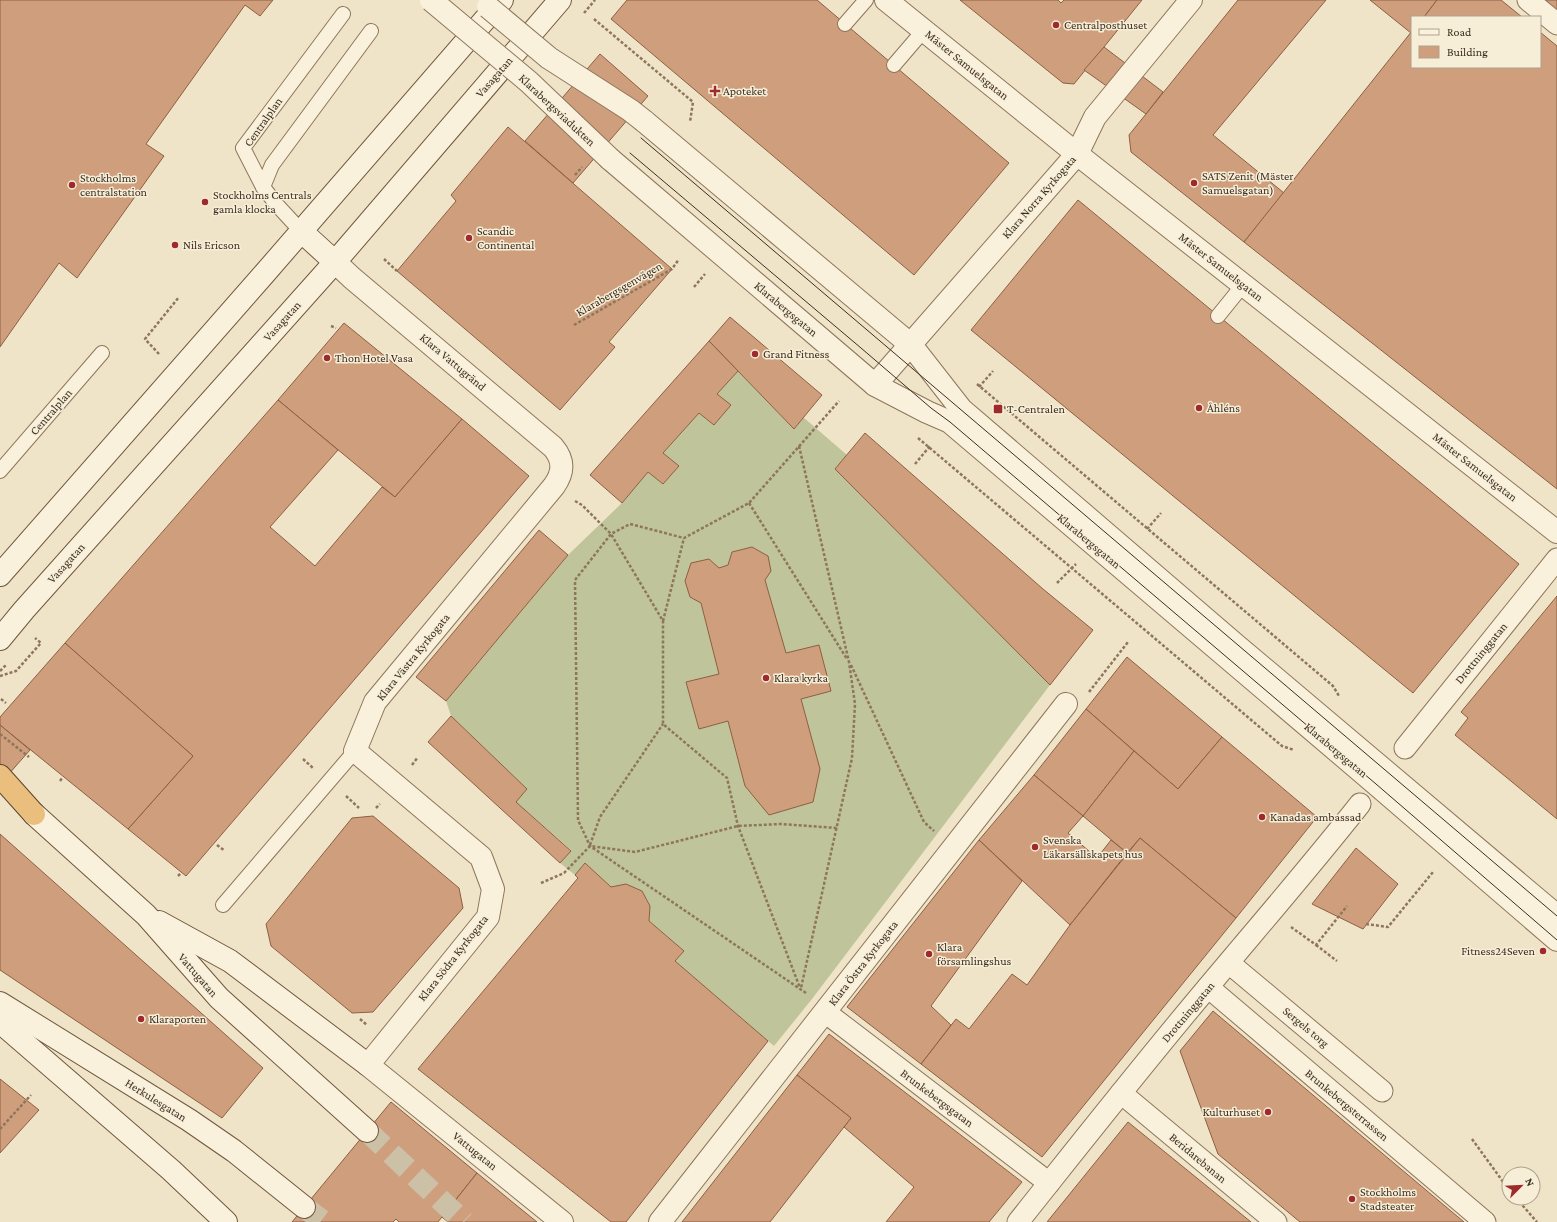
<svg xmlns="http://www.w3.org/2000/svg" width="1557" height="1222" viewBox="0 0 1557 1222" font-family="'Crimson Pro',serif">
  <rect width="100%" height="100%" fill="#f0e4c8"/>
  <path fill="#bfc49a" d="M 738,371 L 794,429 L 803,417 L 847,455 L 835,469 L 1050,685 L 812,999 L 774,1046 L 675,961 L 684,951 L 649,921 C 649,916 651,910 649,905 C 643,886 629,884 611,887 L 585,863 L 575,875 L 560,863 L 571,850 L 516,802 L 527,789 L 451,716 L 446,701 L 568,555 L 622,503 L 648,472 L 663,484 L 678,466 L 663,453 L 699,413 L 714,425 L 730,405 L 717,394 Z"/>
  <g fill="#cf9f7d" stroke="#8d5f41">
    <path d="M 0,0 L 273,0 L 260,16 L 245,5 L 146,144 L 164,156 L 77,278 L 59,263 L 0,347 Z"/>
    <path d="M 627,0 L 817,0 L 1009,163 L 914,275 L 611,19 Z"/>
    <path d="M 960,0 L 1058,0 L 1061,3 L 1064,0 L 1142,0 L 1074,84 L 1063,83 Z"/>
    <path d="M 1238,0 L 1326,0 L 1213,135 L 1284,193 L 1244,242 L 1131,152 L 1129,135 Z"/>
    <path d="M 1370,0 L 1437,0 L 1424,17 L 1412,17 L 1412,31 L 1411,33 Z"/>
    <path d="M 1437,0 L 1501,0 L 1522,17 L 1424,17 Z"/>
    <path d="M 1545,0 L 1557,0 L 1557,10 Z"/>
    <path d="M 1412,31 L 1412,67 L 1540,67 L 1540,32 L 1557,46 L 1557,489 L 1244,242 Z"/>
    <path d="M 1104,47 L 1163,92 L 1146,114 L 1084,70 Z"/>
    <path d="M 600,54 L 648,96 L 573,183 L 525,141 Z"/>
    <path d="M 508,127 L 672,269 L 609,342 L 615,347 L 560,410 L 397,271 L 456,201 L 451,195 Z"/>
    <path d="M 1078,200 L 1519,564 L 1413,693 L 971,330 Z"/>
    <path d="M 730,317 L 822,395 L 794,429 L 709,341 Z"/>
    <path d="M 344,323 L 462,419 L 395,497 L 278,400 Z"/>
    <path d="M 709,341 L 738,371 L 717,394 L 731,405 L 714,425 L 699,413 L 663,453 L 679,466 L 663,484 L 648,472 L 622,503 L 590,475 Z"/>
    <path d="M 278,400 L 338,450 L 270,527 L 315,566 L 382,487 L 395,497 L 462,419 L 529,476 L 186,876 L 128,829 L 193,756 L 65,643 Z"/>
    <path d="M 865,433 L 1043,589 L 1093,630 L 1050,685 L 835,469 Z"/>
    <path d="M 539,530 L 568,555 L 446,701 L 416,677 Z"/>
    <path d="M 752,547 L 768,556 L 771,571 L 765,580 L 786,653 L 819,645 L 831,691 L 801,699 L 820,769 L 813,802 L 769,815 L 745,786 L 728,721 L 699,729 L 686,682 L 719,674 L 701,603 L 690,597 L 685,581 L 691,563 L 709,559 L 719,568 L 728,565 L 732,552 Z"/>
    <path d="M 1557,596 L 1557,819 L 1455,735 L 1468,718 L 1461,712 Z"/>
    <path d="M 65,643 L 193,756 L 128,829 L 0,725 L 0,717 Z"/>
    <path d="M 1127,657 L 1222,737 L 1178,789 L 1086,709 Z"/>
    <path d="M 1086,709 L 1134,751 L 1083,816 L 1034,775 Z"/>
    <path d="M 451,716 L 527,789 L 516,802 L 571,851 L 560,863 L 428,742 Z"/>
    <path d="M 0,725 L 30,750 L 0,784 Z"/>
    <path d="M 1222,737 L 1317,817 L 1236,918 L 1140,838 L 1127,853 L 1083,816 L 1134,751 L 1178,789 Z"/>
    <path d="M 1034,775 L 1083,816 L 1068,833 L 1097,858 L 1111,840 L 1127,853 L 1070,925 L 979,840 Z"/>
    <path d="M 373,816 L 459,888 L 463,908 L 373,1012 L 352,1013 L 271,946 L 266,924 L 352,818 Z"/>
    <path d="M 0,834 L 263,1068 L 222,1118 L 0,970 Z"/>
    <path d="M 1140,838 L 1236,918 L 1042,1157 L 921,1064 L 956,1019 L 969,1029 L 1012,974 L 1027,985 L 1070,925 Z"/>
    <path d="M 979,840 L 1022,881 L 931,1006 L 951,1025 L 921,1064 L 847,1007 Z"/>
    <path d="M 1356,848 L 1398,884 L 1363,929 L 1312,904 Z"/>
    <path d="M 585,863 L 611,887 L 626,884 L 642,891 L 650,906 L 649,921 L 684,951 L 675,961 L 768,1041 L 626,1222 L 611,1222 L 418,1069 L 578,878 L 575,875 Z"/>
    <path d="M 1213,1011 L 1464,1222 L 1300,1222 L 1218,1154 L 1180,1051 Z"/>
    <path d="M 829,1034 L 1022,1182 L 989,1222 L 886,1222 L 914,1187 L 844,1127 L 851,1118 L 797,1075 Z"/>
    <path d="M 797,1075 L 851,1118 L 844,1127 L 770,1222 L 682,1222 Z"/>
    <path d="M 0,1079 L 39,1110 L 0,1153 Z"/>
    <path d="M 391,1102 L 477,1173 L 438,1222 L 399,1222 L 396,1219 L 393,1222 L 292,1222 Z"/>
    <path d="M 1128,1122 L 1251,1222 L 1047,1222 Z"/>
    <path d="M 477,1173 L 516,1205 L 537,1222 L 448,1222 L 442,1217 Z"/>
  </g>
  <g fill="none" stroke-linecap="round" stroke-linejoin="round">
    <g stroke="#ccc0a6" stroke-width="22" stroke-dasharray="22 11" stroke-linecap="butt">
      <path d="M 367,1131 L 464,1222"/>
      <path d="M 304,1207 L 324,1222"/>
    </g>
    <defs>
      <g id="service">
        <path d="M 845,24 L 866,0"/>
        <path d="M 894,65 L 924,30"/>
        <path d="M 263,187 L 272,165 L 371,31"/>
        <path d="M 301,231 L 277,205 L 263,187 L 243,148 L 343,14"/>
        <path d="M 1218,316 L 1243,285"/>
        <path d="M 0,471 L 102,353"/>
        <path d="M 223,905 L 355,751"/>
      </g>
      <g id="pedestrian">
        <path d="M 1528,0 L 1557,24"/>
        <path d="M 1405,748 L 1557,559"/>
        <path d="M 1229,963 L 1382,1091"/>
        <path d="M 1208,987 L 1485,1222"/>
        <path d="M 825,1012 L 1049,1183"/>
        <path d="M 1121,1093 L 1276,1222"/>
        <path d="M 1018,1222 C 1081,1143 1143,1064 1208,987 C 1259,926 1311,866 1360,804"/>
      </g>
      <g id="minor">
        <path d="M 886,0 L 1077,154 L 1557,532"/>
        <path d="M 644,121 L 911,345 L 961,409 L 1236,645 L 1557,916"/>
        <path d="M 610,159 L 875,385 L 927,412 L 950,422 L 1376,784 L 1557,940"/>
        <path d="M 335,262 L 352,278 L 553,447 C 564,460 564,472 554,486 L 375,702 L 355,751 L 481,857 L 493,889 L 488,917 L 368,1065 L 562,1222"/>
        <path d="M 875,385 L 1077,154 L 1095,117 L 1191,0"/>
        <path d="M 660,1222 L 1066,704"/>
      </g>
      <g id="secondary">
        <path d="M 301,231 L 335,262"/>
        <path d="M 0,575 L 265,273 L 502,0"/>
        <path d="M 0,639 L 24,610 L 335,262 L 560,0"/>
        <path d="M 34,814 L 146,915 L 219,998 L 367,1131"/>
        <path d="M 159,922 L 230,961 L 368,1065"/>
        <path d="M 0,1003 L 189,1120 L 234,1151 L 304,1207"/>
        <path d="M 0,1022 L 171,1170 L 226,1222"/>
      </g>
      <path id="trunk" d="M 0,776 L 34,814"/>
    </defs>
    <use href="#service" stroke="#8d765c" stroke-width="16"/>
    <use href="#pedestrian" stroke="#8d765c" stroke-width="23"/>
    <use href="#minor" stroke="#8d765c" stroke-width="24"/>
    <use href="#secondary" stroke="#6f573f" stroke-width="24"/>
    <use href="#trunk" stroke="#5b4430" stroke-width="24"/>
    <g stroke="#8d765c" stroke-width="2.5" stroke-dasharray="3 2" stroke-linecap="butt">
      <path d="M 584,13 L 595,0"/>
      <path d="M 594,19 L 693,102 L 690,122"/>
      <path d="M 575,175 L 582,167"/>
      <path d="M 384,259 L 397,271"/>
      <path d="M 694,287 L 705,274"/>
      <path d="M 574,325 L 672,269 L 679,259"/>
      <path d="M 331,326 L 336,328"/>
      <path d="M 159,354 L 145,339 L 179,297"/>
      <path d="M 977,384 L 1333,686 L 1339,696"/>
      <path d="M 979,387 L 993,371"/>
      <path d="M 918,438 L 1282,746 L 1294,750"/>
      <path d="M 799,446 L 849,662 L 855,704 L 852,758 L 801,988"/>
      <path d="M 915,464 L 930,446"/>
      <path d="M 575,501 L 582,505 L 611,534 L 663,621 L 663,724 L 727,778 L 738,826 L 800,988"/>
      <path d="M 749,503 L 847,659"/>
      <path d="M 1147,529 L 1161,513"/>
      <path d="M 1057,583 L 1076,564"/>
      <path d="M 663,621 L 684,538"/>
      <path d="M 851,665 L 924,822 L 934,831"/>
      <path d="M 0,671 L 6,665"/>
      <path d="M 0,676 L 16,671 L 41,643 L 35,638"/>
      <path d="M 1089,692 L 1128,642"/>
      <path d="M 1,699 L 6,703"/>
      <path d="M 0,734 L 29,757"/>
      <path d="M 303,759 L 313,768"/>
      <path d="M 412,765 L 418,757"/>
      <path d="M 60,781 L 63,777"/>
      <path d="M 346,796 L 359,808"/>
      <path d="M 376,808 L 380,804"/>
      <path d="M 217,845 L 225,851"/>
      <path d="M 590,845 L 600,817 L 663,724"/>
      <path d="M 178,876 L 181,873"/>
      <path d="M 541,883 L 564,873 L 590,846 L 635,852 L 738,826 L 781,824 L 837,828"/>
      <path d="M 1366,924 L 1388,927 L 1433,872"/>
      <path d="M 1291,927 L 1316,945 L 1347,906"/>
      <path d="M 1316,945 L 1337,961"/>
      <path d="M 806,993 L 590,846 L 578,820 L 575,580 L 611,534 L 630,524 L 684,538 L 749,503 L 839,401"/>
      <path d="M 360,1019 L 367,1025"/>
      <path d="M 0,1129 L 31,1095"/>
      <path d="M 1472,1139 L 1509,1190"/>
      <path d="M 1516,1198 L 1537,1222"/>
    </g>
    <use href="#service" stroke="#faf1dc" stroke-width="14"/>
    <use href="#pedestrian" stroke="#faf1dc" stroke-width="21"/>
    <use href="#minor" stroke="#faf1dc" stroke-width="22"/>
    <use href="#secondary" stroke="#faf1dc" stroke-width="22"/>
    <use href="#trunk" stroke="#eabe7c" stroke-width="22"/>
    <g stroke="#3d2e20" stroke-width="1">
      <path d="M 641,138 L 1557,916"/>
      <path d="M 630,153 L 861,348 L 931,408 L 950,422 L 1376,784 L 1557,940"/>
    </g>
    <defs>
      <g id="minor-bridge">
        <path d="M 431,0 L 529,82 L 610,159"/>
        <path d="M 488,7 L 549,58 L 630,110 L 644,121"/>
      </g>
    </defs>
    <use href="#minor-bridge" stroke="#8d765c" stroke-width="24" stroke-linecap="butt"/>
    <use href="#minor-bridge" stroke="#faf1dc" stroke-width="22"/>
  </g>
  <g fill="#9e2a2b" stroke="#f7eed8" stroke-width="1.5">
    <circle cx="1056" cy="25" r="4"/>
    <path d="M713 85h4v4h4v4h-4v4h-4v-4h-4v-4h4z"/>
    <circle cx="1194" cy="183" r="4"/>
    <circle cx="72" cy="185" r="4"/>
    <circle cx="205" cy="202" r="4"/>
    <circle cx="469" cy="238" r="4"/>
    <circle cx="175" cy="245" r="4"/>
    <circle cx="755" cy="354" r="4"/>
    <circle cx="327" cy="358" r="4"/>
    <circle cx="1199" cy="408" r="4"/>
    <rect x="993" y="404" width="10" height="10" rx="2"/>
    <circle cx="766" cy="678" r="4"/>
    <circle cx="1262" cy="817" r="4"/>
    <circle cx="1035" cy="847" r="4"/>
    <circle cx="1543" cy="951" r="4"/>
    <circle cx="929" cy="954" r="4"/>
    <circle cx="141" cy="1019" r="4"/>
    <circle cx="1268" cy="1112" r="4"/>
    <circle cx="1352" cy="1199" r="4"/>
  </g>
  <g text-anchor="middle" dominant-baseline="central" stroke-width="3" stroke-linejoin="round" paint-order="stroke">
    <g font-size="12" fill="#3d2e20" stroke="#f7eed8" text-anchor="start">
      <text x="1064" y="25">Centralposthuset</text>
      <text x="723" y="91">Apoteket</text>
      <text x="1202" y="176">SATS Zenit (Mäster<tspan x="1202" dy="14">Samuelsgatan)</tspan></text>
      <text x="80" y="178">Stockholms<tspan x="80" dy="14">centralstation</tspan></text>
      <text x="213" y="195">Stockholms Centrals<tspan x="213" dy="14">gamla klocka</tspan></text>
      <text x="477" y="231">Scandic<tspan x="477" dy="14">Continental</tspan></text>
      <text x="183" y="245">Nils Ericson</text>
      <text x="763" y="354">Grand Fitness</text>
      <text x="335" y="358">Thon Hotel Vasa</text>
      <text x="1207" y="408">Åhléns</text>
      <text x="1007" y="409">T-Centralen</text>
      <text x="774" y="678">Klara kyrka</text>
      <text x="1270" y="817">Kanadas ambassad</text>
      <text x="1043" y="840">Svenska<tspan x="1043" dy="14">Läkarsällskapets hus</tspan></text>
      <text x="937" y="947">Klara<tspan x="937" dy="14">församlingshus</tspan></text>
      <text x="1535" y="951" text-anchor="end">Fitness24Seven</text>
      <text x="149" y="1019">Klaraporten</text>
      <text x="1260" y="1112" text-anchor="end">Kulturhuset</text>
      <text x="1360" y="1192">Stockholms<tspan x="1360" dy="14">Stadsteater</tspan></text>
    </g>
    <g font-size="12" fill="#3d2e20" stroke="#f7eed8">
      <text transform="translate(967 65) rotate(39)">Mäster Samuelsgatan</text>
      <text transform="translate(494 77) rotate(-49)">Vasagatan</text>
      <text transform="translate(557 110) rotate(43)">Klarabergsviadukten</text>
      <text transform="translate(263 122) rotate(-55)">Centralplan</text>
      <text transform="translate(1039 197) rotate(-49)">Klara Norra Kyrkogata</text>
      <text transform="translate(1221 267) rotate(38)">Mäster Samuelsgatan</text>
      <text transform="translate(619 289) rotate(-30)">Klarabergsgenvägen</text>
      <text transform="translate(786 309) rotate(40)">Klarabergsgatan</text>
      <text transform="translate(282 321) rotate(-48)">Vasagatan</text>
      <text transform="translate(453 362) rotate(40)">Klara Vattugränd</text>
      <text transform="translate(51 412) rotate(-49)">Centralplan</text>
      <text transform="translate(1475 467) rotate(38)">Mäster Samuelsgatan</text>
      <text transform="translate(1089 541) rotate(40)">Klarabergsgatan</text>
      <text transform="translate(66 563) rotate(-48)">Vasagatan</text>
      <text transform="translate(1481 653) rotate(-51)">Drottninggatan</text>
      <text transform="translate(413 657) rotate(-51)">Klara Västra Kyrkogata</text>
      <text transform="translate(1336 750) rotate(40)">Klarabergsgatan</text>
      <text transform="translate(453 958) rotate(-52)">Klara Södra Kyrkogata</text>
      <text transform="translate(863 963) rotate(-52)">Klara Östra Kyrkogata</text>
      <text transform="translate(198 975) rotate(49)">Vattugatan</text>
      <text transform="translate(1188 1012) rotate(-50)">Drottninggatan</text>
      <text transform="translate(1306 1027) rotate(40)">Sergels torg</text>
      <text transform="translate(937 1098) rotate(37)">Brunkebergsgatan</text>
      <text transform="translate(156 1100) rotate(32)">Herkulesgatan</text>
      <text transform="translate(1347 1105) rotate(40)">Brunkebergsterrassen</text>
      <text transform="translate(475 1151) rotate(39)">Vattugatan</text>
      <text transform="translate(1198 1158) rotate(40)">Beridarebanan</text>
    </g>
  </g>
  <rect x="1411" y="16" width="130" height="52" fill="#f7eed8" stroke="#ada18e"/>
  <rect x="1419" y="29" width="20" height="6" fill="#faf1dc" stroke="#ada18e"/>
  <text x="1447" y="36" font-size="12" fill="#3d2e20">Road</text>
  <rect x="1419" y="46" width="20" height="12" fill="#cf9f7d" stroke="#ada18e"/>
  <text x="1447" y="56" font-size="12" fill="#3d2e20">Building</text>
  <g transform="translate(1521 1186) rotate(66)"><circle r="19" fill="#f7eed8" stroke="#ada18e"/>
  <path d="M0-3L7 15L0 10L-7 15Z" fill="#9e2a2b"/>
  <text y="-6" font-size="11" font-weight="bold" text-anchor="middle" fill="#3d2e20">N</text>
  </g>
</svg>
